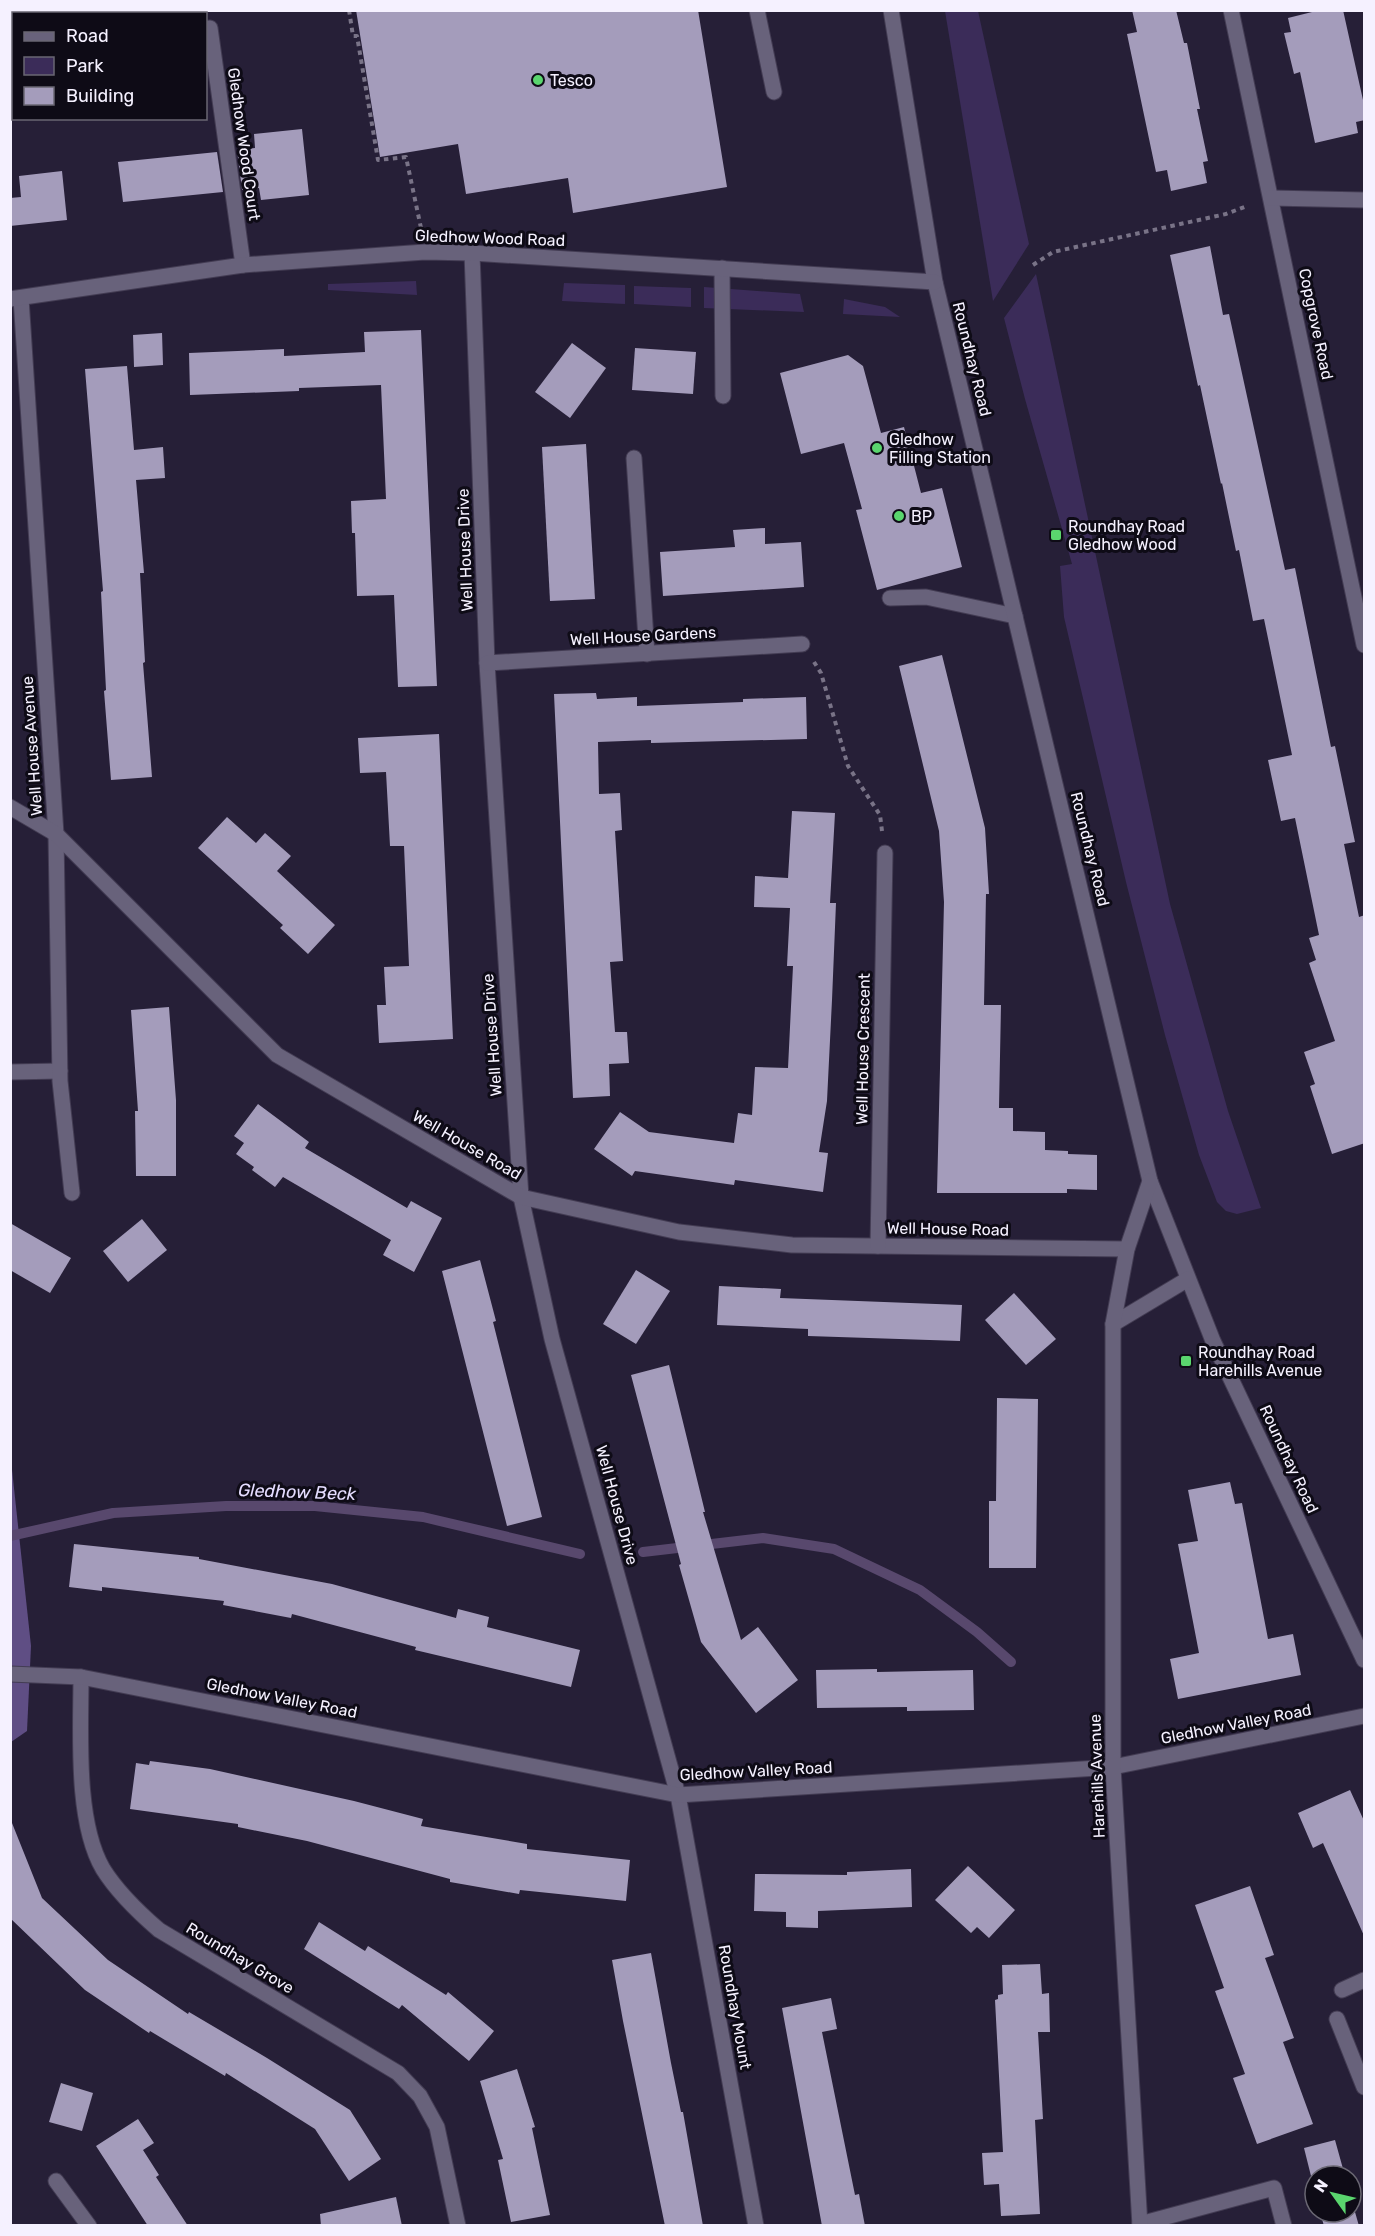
<svg xmlns="http://www.w3.org/2000/svg" width="1375" height="2236" viewBox="0 0 1375 2236" font-family="Rubik,sans-serif">
  <rect width="100%" height="100%" fill="#261f37"/>
  <g fill="#3b2c59">
    <path d="M 945,11 L 978,11 L 1029,244 L 993,301 Z"/>
    <path d="M 1036,274 L 1170,904 L 1228,1111 L 1261,1208 L 1237,1214 L 1226,1211 L 1217,1202 L 1199,1155 L 1165,1035 L 1126,882 L 1064,617 L 1060,566 L 1072,564 L 1025,399 L 1004,318 Z"/>
    <path d="M 416,281 L 417,295 L 328,290 L 328,284 Z"/>
    <path d="M 564,283 L 625,285 L 625,304 L 562,301 Z"/>
    <path d="M 634,286 L 691,288 L 691,307 L 634,304 Z"/>
    <path d="M 704,287 L 800,294 L 804,312 L 704,308 Z"/>
    <path d="M 844,299 L 885,307 L 900,317 L 843,314 Z"/>
  </g>
  <path fill="#5f4e84" d="M 10,1451 L 31,1646 L 27,1731 L 11,1742 Z"/>
  <g fill="none" stroke-linecap="round" stroke-linejoin="round">
    <g stroke="#58486d" stroke-width="10">
      <path d="M 10,1536 L 113,1513 L 226,1506 L 315,1506 L 423,1517 L 580,1554"/>
      <path d="M 643,1552 L 763,1538 L 834,1549 L 920,1590 L 977,1632 L 1011,1662"/>
    </g>
  </g>
  <g fill="#a49cbb">
    <path d="M 356,10 L 698,10 L 727,187 L 573,213 L 568,178 L 466,194 L 458,144 L 380,157 Z"/>
    <path d="M 1132,10 L 1176,10 L 1184,43 L 1187,43 L 1200,109 L 1197,109 L 1208,161 L 1203,162 L 1207,183 L 1171,191 L 1167,170 L 1156,172 L 1127,34 L 1137,32 Z"/>
    <path d="M 1320,10 L 1343,10 L 1365,109 L 1365,120 L 1356,122 L 1358,133 L 1315,143 L 1300,72 L 1294,74 L 1284,33 L 1291,32 L 1288,18 Z"/>
    <path d="M 302,129 L 309,195 L 261,200 L 259,188 L 242,190 L 237,150 L 255,148 L 254,134 Z"/>
    <path d="M 217,152 L 223,192 L 123,202 L 118,162 Z"/>
    <path d="M 62,171 L 67,220 L 10,226 L 10,198 L 21,197 L 19,176 Z"/>
    <path d="M 1210,246 L 1223,315 L 1229,314 L 1285,570 L 1295,568 L 1331,747 L 1335,746 L 1355,842 L 1344,844 L 1359,917 L 1365,915 L 1365,1143 L 1332,1154 L 1310,1086 L 1315,1084 L 1304,1052 L 1335,1041 L 1309,963 L 1316,960 L 1309,938 L 1319,935 L 1295,818 L 1281,821 L 1268,760 L 1292,755 L 1264,619 L 1253,621 L 1239,550 L 1236,551 L 1222,483 L 1221,484 L 1200,385 L 1198,386 L 1170,255 Z"/>
    <path d="M 421,330 L 437,686 L 398,687 L 394,595 L 357,596 L 355,533 L 352,533 L 351,501 L 386,499 L 381,385 L 299,388 L 299,391 L 190,395 L 189,353 L 284,349 L 284,356 L 365,352 L 364,332 Z"/>
    <path d="M 162,333 L 163,365 L 134,367 L 133,335 Z"/>
    <path d="M 572,343 L 606,368 L 570,418 L 535,392 Z"/>
    <path d="M 635,348 L 696,352 L 693,394 L 632,390 Z"/>
    <path d="M 848,355 L 863,366 L 881,433 L 904,427 L 921,493 L 942,488 L 962,567 L 877,590 L 856,510 L 862,509 L 844,443 L 801,454 L 780,373 Z"/>
    <path d="M 127,366 L 134,450 L 163,447 L 165,478 L 136,480 L 144,573 L 140,573 L 145,662 L 143,663 L 152,777 L 111,780 L 104,691 L 106,690 L 101,592 L 103,591 L 85,369 Z"/>
    <path d="M 586,444 L 595,599 L 550,601 L 542,447 Z"/>
    <path d="M 765,528 L 765,544 L 801,542 L 804,587 L 663,596 L 660,552 L 735,547 L 733,530 Z"/>
    <path d="M 942,655 L 985,828 L 989,894 L 986,894 L 984,1005 L 1001,1005 L 999,1108 L 1013,1108 L 1013,1131 L 1045,1132 L 1045,1150 L 1068,1151 L 1068,1154 L 1097,1155 L 1097,1190 L 1067,1189 L 1067,1193 L 937,1193 L 944,902 L 939,831 L 899,666 Z"/>
    <path d="M 596,693 L 597,699 L 637,697 L 637,706 L 743,702 L 743,699 L 806,697 L 807,739 L 651,743 L 651,740 L 598,742 L 599,794 L 620,793 L 622,830 L 615,831 L 623,961 L 610,962 L 615,1032 L 627,1032 L 629,1063 L 609,1064 L 610,1096 L 573,1098 L 554,694 Z"/>
    <path d="M 439,734 L 453,1039 L 379,1043 L 377,1005 L 386,1005 L 384,967 L 409,966 L 404,846 L 390,846 L 386,772 L 360,773 L 358,738 Z"/>
    <path d="M 792,811 L 835,813 L 830,903 L 836,903 L 832,1000 L 827,1101 L 819,1152 L 828,1153 L 823,1192 L 735,1180 L 734,1185 L 635,1171 L 632,1176 L 594,1149 L 620,1112 L 649,1132 L 734,1143 L 738,1113 L 752,1115 L 755,1067 L 788,1068 L 793,966 L 787,966 L 790,908 L 754,907 L 755,876 L 788,878 Z"/>
    <path d="M 227,817 L 256,843 L 265,833 L 291,856 L 277,871 L 335,925 L 308,954 L 280,928 L 283,925 L 198,848 Z"/>
    <path d="M 169,1007 L 176,1100 L 176,1176 L 136,1176 L 135,1111 L 138,1111 L 131,1010 Z"/>
    <path d="M 258,1104 L 309,1142 L 305,1148 L 407,1208 L 411,1201 L 442,1218 L 414,1272 L 383,1255 L 391,1240 L 283,1177 L 275,1187 L 252,1170 L 254,1167 L 236,1154 L 244,1143 L 234,1136 Z"/>
    <path d="M 142,1219 L 167,1250 L 128,1282 L 103,1251 Z"/>
    <path d="M 10,1223 L 71,1258 L 50,1293 L 10,1270 Z"/>
    <path d="M 480,1260 L 496,1321 L 493,1322 L 542,1517 L 507,1526 L 442,1271 Z"/>
    <path d="M 636,1270 L 670,1291 L 636,1344 L 603,1324 Z"/>
    <path d="M 719,1286 L 781,1289 L 780,1298 L 962,1305 L 960,1341 L 808,1336 L 808,1329 L 717,1325 Z"/>
    <path d="M 1014,1293 L 1056,1339 L 1026,1365 L 985,1320 Z"/>
    <path d="M 669,1365 L 705,1512 L 703,1512 L 741,1640 L 758,1627 L 798,1680 L 756,1713 L 701,1642 L 679,1565 L 681,1564 L 631,1375 Z"/>
    <path d="M 997,1398 L 1038,1399 L 1036,1568 L 989,1568 L 989,1501 L 996,1501 Z"/>
    <path d="M 1230,1482 L 1235,1504 L 1242,1503 L 1268,1639 L 1293,1634 L 1301,1675 L 1178,1699 L 1170,1659 L 1199,1653 L 1178,1544 L 1198,1541 L 1188,1490 Z"/>
    <path d="M 74,1544 L 199,1557 L 199,1559 L 332,1584 L 456,1618 L 458,1609 L 489,1617 L 487,1627 L 580,1650 L 571,1687 L 415,1650 L 416,1647 L 292,1614 L 291,1618 L 223,1605 L 224,1601 L 102,1587 L 102,1591 L 69,1587 Z"/>
    <path d="M 877,1669 L 877,1672 L 973,1670 L 974,1710 L 907,1711 L 907,1707 L 817,1708 L 816,1670 Z"/>
    <path d="M 150,1761 L 210,1769 L 354,1801 L 423,1819 L 421,1826 L 527,1844 L 527,1849 L 630,1860 L 626,1901 L 520,1890 L 519,1894 L 450,1882 L 450,1879 L 307,1841 L 238,1827 L 238,1824 L 130,1809 L 136,1763 L 149,1765 Z"/>
    <path d="M 1350,1790 L 1365,1823 L 1365,1938 L 1323,1843 L 1313,1848 L 1298,1813 Z"/>
    <path d="M 10,1823 L 12,1823 L 42,1898 L 108,1960 L 188,2014 L 189,2012 L 267,2058 L 350,2110 L 381,2159 L 349,2181 L 315,2129 L 226,2073 L 225,2076 L 150,2031 L 149,2033 L 85,1990 L 10,1918 Z"/>
    <path d="M 968,1866 L 1015,1910 L 989,1938 L 977,1927 L 971,1933 L 935,1900 Z"/>
    <path d="M 911,1869 L 912,1907 L 818,1911 L 818,1928 L 786,1927 L 786,1912 L 754,1911 L 755,1874 L 847,1875 L 847,1872 Z"/>
    <path d="M 1250,1886 L 1274,1955 L 1265,1958 L 1294,2038 L 1283,2042 L 1313,2124 L 1257,2144 L 1233,2078 L 1245,2074 L 1215,1991 L 1224,1988 L 1195,1905 Z"/>
    <path d="M 319,1922 L 365,1951 L 368,1946 L 446,1995 L 448,1992 L 494,2031 L 469,2061 L 402,2005 L 399,2009 L 304,1949 Z"/>
    <path d="M 651,1953 L 671,2063 L 681,2112 L 683,2112 L 703,2226 L 665,2226 L 623,2021 L 612,1960 Z"/>
    <path d="M 1040,1964 L 1042,1994 L 1049,1993 L 1050,2032 L 1038,2032 L 1043,2119 L 1035,2120 L 1040,2214 L 1001,2216 L 999,2184 L 984,2185 L 982,2153 L 1003,2152 L 995,2000 L 998,1999 L 998,1995 L 1003,1994 L 1002,1965 Z"/>
    <path d="M 831,1998 L 837,2029 L 822,2032 L 855,2195 L 859,2194 L 865,2226 L 822,2226 L 782,2008 Z"/>
    <path d="M 517,2069 L 535,2127 L 532,2128 L 550,2215 L 511,2222 L 498,2160 L 503,2159 L 480,2081 Z"/>
    <path d="M 61,2083 L 93,2093 L 82,2131 L 49,2122 Z"/>
    <path d="M 138,2119 L 154,2143 L 143,2150 L 159,2175 L 156,2177 L 188,2226 L 148,2226 L 96,2146 Z"/>
    <path d="M 1335,2140 L 1345,2176 L 1315,2176 L 1315,2192 L 1304,2148 Z"/>
    <path d="M 396,2197 L 402,2226 L 321,2226 L 320,2214 Z"/>
    <path d="M 1351,2198 L 1359,2226 L 1324,2226 L 1320,2212 L 1351,2212 Z"/>
  </g>
  <g fill="none" stroke-linecap="round" stroke-linejoin="round">
    <defs>
      <g id="service">
        <path d="M 757,10 L 774,92"/>
        <path d="M 722,268 L 723,396"/>
        <path d="M 634,458 L 647,654"/>
        <path d="M 890,598 L 926,597 L 1015,616"/>
        <path d="M 10,1072 L 60,1071"/>
        <path d="M 1342,1990 L 1364,1980"/>
        <path d="M 1337,2019 L 1364,2087"/>
      </g>
      <g id="minor">
        <path d="M 1231,10 L 1364,645"/>
        <path d="M 210,28 L 243,265"/>
        <path d="M 1271,198 L 1364,200"/>
        <path d="M 472,253 L 487,663 L 521,1197 L 552,1339 L 678,1795 L 756,2226"/>
        <path d="M 21,298 L 56,834 L 60,1081 L 72,1193"/>
        <path d="M 487,663 L 802,644"/>
        <path d="M 10,807 L 56,834 L 277,1055 L 521,1197 L 679,1232 L 792,1245 L 1127,1249"/>
        <path d="M 878,1246 L 885,853"/>
        <path d="M 81,1677 C 81,1732 75,1821 103,1869 C 118,1893 138,1912 159,1930 L 398,2073 L 420,2096 L 437,2127 L 458,2226"/>
        <path d="M 56,2181 L 89,2226"/>
        <path d="M 1140,2224 L 1274,2188 L 1284,2226"/>
      </g>
      <g id="tertiary">
        <path d="M 891,10 L 935,282 L 1150,1181 L 1213,1341 L 1364,1660"/>
        <path d="M 10,299 L 243,265 L 425,252 L 472,253 L 935,282"/>
        <path d="M 1113,1324 L 1188,1279"/>
        <path d="M 10,1674 L 81,1677 L 678,1795 L 1113,1767 L 1364,1716"/>
        <path d="M 1140,2226 L 1113,1767 L 1113,1324 L 1127,1249 L 1150,1181"/>
      </g>
    </defs>
    <use href="#service" stroke="#433c53" stroke-width="17"/>
    <use href="#minor" stroke="#433c53" stroke-width="17"/>
    <use href="#tertiary" stroke="#433c53" stroke-width="17"/>
    <g stroke="#797387" stroke-width="4" stroke-dasharray="4.5 4.5" stroke-linecap="butt">
      <path d="M 349,10 L 353,36 L 357,36 L 378,160 L 406,157 L 421,228"/>
      <path d="M 1033,265 L 1053,252 L 1226,214 L 1247,206"/>
      <path d="M 814,662 L 821,673 L 848,766 L 880,815 L 882,831"/>
    </g>
    <use href="#service" stroke="#68627b" stroke-width="15"/>
    <use href="#minor" stroke="#68627b" stroke-width="15"/>
    <use href="#tertiary" stroke="#68627b" stroke-width="15"/>
  </g>
  <g fill="#5ad56e" stroke="#0e0b16" stroke-width="2">
    <circle cx="538" cy="80" r="6"/>
    <circle cx="877" cy="448" r="6"/>
    <circle cx="899" cy="516" r="6"/>
    <rect x="1050" y="529" width="12" height="12" rx="3"/>
    <rect x="1180" y="1355" width="12" height="12" rx="3"/>
  </g>
  <g text-anchor="middle" dominant-baseline="central" stroke-width="6" stroke-linejoin="round" paint-order="stroke">
    <g font-size="16" fill="#f5f1ff" stroke="#0e0b16" text-anchor="start">
      <text x="550" y="80">Tesco</text>
      <text x="889" y="439">Gledhow<tspan x="889" dy="18">Filling Station</tspan></text>
      <text x="911" y="516">BP</text>
      <text x="1068" y="526">Roundhay Road<tspan x="1068" dy="18">Gledhow Wood</tspan></text>
      <text x="1198" y="1352">Roundhay Road<tspan x="1198" dy="18">Harehills Avenue</tspan></text>
    </g>
    <g font-size="16" fill="#f5f1ff" stroke="#0e0b16">
      <text transform="translate(244 144) rotate(82)">Gledhow Wood Court</text>
      <text transform="translate(490 238) rotate(2)">Gledhow Wood Road</text>
      <text transform="translate(1316 324) rotate(78)">Copgrove Road</text>
      <text transform="translate(972 359) rotate(76)">Roundhay Road</text>
      <text transform="translate(465 550) rotate(-92)">Well House Drive</text>
      <text transform="translate(643 636) rotate(-3)">Well House Gardens</text>
      <text transform="translate(32 746) rotate(-94)">Well House Avenue</text>
      <text transform="translate(1090 849) rotate(76)">Roundhay Road</text>
      <text transform="translate(492 1035) rotate(-94)">Well House Drive</text>
      <text transform="translate(863 1049) rotate(-89)">Well House Crescent</text>
      <text transform="translate(467 1145) rotate(30)">Well House Road</text>
      <text transform="translate(948 1229) rotate(1)">Well House Road</text>
      <text transform="translate(1289 1459) rotate(65)">Roundhay Road</text>
      <text transform="translate(617 1505) rotate(75)">Well House Drive</text>
      <text transform="translate(282 1698) rotate(11)">Gledhow Valley Road</text>
      <text transform="translate(1236 1724) rotate(-11)">Gledhow Valley Road</text>
      <text transform="translate(756 1771) rotate(-3)">Gledhow Valley Road</text>
      <text transform="translate(1097 1776) rotate(-92)">Harehills Avenue</text>
      <text transform="translate(240 1958) rotate(31)">Roundhay Grove</text>
      <text transform="translate(735 2007) rotate(80)">Roundhay Mount</text>
    </g>
    <g font-size="18" font-style="italic" fill="#e5ddff" stroke="#0e0b16">
      <text transform="translate(297 1492) rotate(2)">Gledhow Beck</text>
    </g>
  </g>
  <rect width="1375" height="2236" fill="none" stroke="#f5f1ff" stroke-width="24"/>
  <rect x="12" y="12" width="195" height="108" fill="#0e0b16" stroke="#6a6773" stroke-width="1.5"/>
  <rect x="24" y="32" width="30" height="9" fill="#68627b" stroke="#6a6773" stroke-width="1.5"/>
  <text x="66" y="42" font-size="18" fill="#f5f1ff">Road</text>
  <rect x="24" y="57" width="30" height="18" fill="#3b2c59" stroke="#6a6773" stroke-width="1.5"/>
  <text x="66" y="72" font-size="18" fill="#f5f1ff">Park</text>
  <rect x="24" y="87" width="30" height="18" fill="#a49cbb" stroke="#6a6773" stroke-width="1.5"/>
  <text x="66" y="102" font-size="18" fill="#f5f1ff">Building</text>
  <g transform="translate(1333 2194) rotate(304)"><circle r="28" fill="#0e0b16" stroke="#6a6773" stroke-width="1.5"/>
  <path d="M0-4.5L10 22L0 15L-10 22Z" fill="#5ad56e"/>
  <text y="-9" font-size="16" font-weight="bold" text-anchor="middle" fill="#f5f1ff">N</text>
  </g>
</svg>
